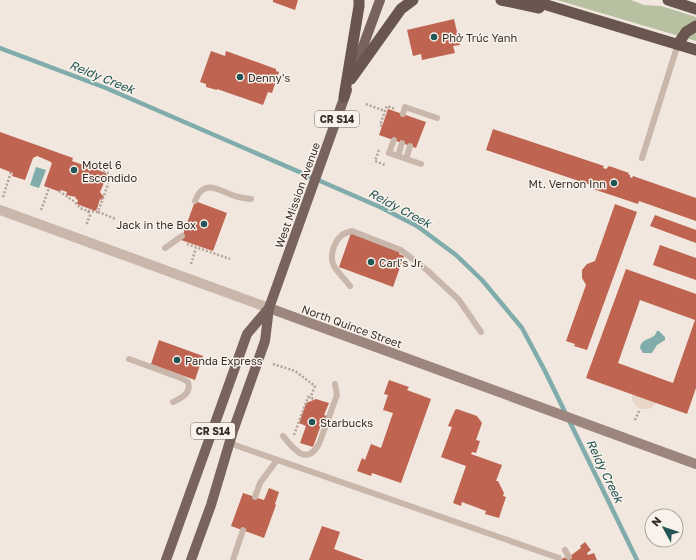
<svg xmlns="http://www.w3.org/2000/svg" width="696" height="560" viewBox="0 0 696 560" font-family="'Golos Text',sans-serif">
  <rect width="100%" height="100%" fill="#f1e7df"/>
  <path fill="#b7c0a0" d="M 557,0 L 631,0 L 644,5 L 661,6 L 696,17 L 696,41 Z"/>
  <path fill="#e8d7c7" d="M 632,394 L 657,403 L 651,408 L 647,409 L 640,409 L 637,407 L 632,400 Z"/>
  <g fill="#80acac">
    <path d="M 36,167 L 46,170 L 39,188 L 30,185 Z"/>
    <path d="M 657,331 L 659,331 L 665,337 L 665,340 L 657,345 L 652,353 L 643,353 L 640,348 C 641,339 649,340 655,335 Z"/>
  </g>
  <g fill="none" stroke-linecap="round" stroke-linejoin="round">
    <path stroke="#80acac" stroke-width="4.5" d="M 0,48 L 106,88 L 380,207 L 417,226 L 456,255 L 482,280 L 522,328 L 545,371 L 637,560"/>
  </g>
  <g fill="#be6450" fill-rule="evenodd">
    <path d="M 273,0 L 298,0 L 295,10 L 273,2 Z"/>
    <path d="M 454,19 L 460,45 L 453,46 L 455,53 L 422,60 L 421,54 L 413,56 L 407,30 Z"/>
    <path d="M 211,51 L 225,56 L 226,51 L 276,69 L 276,71 L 279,72 L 272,93 L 268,92 L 263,105 L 217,89 L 217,90 L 206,87 L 206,84 L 200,82 Z"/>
    <path d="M 388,109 L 426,122 L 416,148 L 379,135 Z"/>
    <path d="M 493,129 L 604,166 L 603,168 L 606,169 L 609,166 L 629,173 L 628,174 L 630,175 L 630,177 L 632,178 L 633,176 L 696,198 L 696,221 L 639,201 L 638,204 L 593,189 L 594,186 L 486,150 Z"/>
    <path d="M 0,132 L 73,158 L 72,161 L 106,173 L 107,176 L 100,192 L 102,195 L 104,196 L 102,200 L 100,199 L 97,209 L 95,211 L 77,204 L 78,200 L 75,198 L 76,197 L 66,195 L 67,192 L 61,190 L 60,192 L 44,186 L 52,163 L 49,161 L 37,156 L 33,158 L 25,180 L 12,176 L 13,173 L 0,168 Z"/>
    <path d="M 195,201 L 227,213 L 213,251 L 181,240 Z"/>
    <path d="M 615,204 L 637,212 L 587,350 L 574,346 L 575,344 L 566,341 L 586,285 L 582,278 L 582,270 L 587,264 L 595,261 Z"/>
    <path d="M 655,215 L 696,230 L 696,243 L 650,226 Z"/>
    <path d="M 351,233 L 400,251 L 399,254 L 404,256 L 393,287 L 339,267 Z"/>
    <path d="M 660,245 L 696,258 L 696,280 L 653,265 Z"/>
    <path d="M 626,269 L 696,294 L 696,388 L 687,414 L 586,378 ZM 640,300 L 695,320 L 673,383 L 618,363 Z"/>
    <path d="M 159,340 L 203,356 L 195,380 L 151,364 Z"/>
    <path d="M 389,380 L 409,387 L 407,390 L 431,399 L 401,483 L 372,473 L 371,476 L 357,471 L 362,458 L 365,460 L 371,444 L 381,448 L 393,413 L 383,410 L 388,395 L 384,394 Z"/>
    <path d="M 316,399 L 329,403 L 324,415 L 327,416 L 324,426 L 321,425 L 313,447 L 300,443 L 306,426 L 299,423 L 306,403 Z"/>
    <path d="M 457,409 L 477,416 L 482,423 L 476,440 L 480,441 L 476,453 L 472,452 L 471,454 L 502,465 L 496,481 L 498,481 L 504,493 L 503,496 L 506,497 L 499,518 L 485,514 L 486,511 L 462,502 L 461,506 L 453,503 L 466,466 L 441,457 L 452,427 L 448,426 L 455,410 Z"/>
    <path d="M 269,488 L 279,492 L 275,504 L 276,505 L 264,538 L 231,526 L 243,493 L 264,500 Z"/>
    <path d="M 322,526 L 340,532 L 334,549 L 364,560 L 309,560 Z"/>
    <path d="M 585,542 L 591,550 L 587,553 L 588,555 L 594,553 L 597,560 L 561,560 L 565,557 L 566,559 L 581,548 L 580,546 Z"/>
  </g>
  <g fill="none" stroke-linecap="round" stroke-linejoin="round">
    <g stroke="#b5a196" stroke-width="2.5" stroke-dasharray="2 2" stroke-linecap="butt">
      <path d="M 366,104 L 385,111"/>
      <path d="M 382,126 L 380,125 L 387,106 L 395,109"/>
      <path d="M 379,150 L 375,161 L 385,165"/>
      <path d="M 59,191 L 75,202 L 80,208 L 88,211 L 90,215 L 86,226"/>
      <path d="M 3,197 L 11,172"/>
      <path d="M 41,210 L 49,188"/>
      <path d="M 88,211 L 98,212 L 111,176 L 110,174 L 93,167"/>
      <path d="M 98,212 L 116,219"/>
      <path d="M 187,244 L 230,259"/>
      <path d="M 191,264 L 196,248"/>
      <path d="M 273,364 L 295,371 L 315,386 L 310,398"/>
      <path d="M 635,420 L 640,409"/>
      <path d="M 294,435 L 308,397 L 314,399"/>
    </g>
    <g stroke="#c9b7ab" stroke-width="6">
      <path d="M 403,114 L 405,107 L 437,118"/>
      <path d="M 394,140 L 389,153 L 421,164"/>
      <path d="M 398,156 L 402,143"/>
      <path d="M 642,158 L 678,44"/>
      <path d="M 406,159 L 410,146"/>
      <path d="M 195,201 C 204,178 218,190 235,196 C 240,198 246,198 251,199"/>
      <path d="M 165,248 L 182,236"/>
      <path d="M 350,286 C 345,279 338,273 334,266 C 329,257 334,242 341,236 C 344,233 348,232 352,231 L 401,250 L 428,271 L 459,300 L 481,332"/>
      <path d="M 129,359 L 181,378 L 188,382 C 192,393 181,398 173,402"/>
      <path d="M 283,436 C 293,448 306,467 319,444 L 337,395 L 335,384"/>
      <path d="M 229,443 L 559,558"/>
      <path d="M 255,497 L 260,483 L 277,460"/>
      <path d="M 565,550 L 569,557"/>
      <path d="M 233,560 L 243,530"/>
    </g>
    <path stroke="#c9b7ab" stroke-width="10" d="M 0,210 L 269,308"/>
    <path stroke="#9c867d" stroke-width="10" d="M 269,308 L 696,464"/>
    <g stroke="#78645c" stroke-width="10">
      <path d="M 354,71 L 380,0"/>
      <path d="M 166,560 L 247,334 L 269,308"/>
      <path d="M 191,560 L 211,505 L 233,431 L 265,341 L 269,308 L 347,90"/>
    </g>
    <g stroke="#68564f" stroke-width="11">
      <path d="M 501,0 L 539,8"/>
      <path d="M 530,0 L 696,50"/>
      <path d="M 668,0 L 696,9"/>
      <path d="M 678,44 L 686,32 L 696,26"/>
      <path d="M 351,79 L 401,9 L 413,0"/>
      <path d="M 344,97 L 359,6 L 359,0"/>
    </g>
  </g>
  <g fill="#225656" stroke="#f9f2eb" stroke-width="1.5">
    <circle cx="434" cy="37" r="4"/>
    <circle cx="240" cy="77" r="4"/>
    <circle cx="74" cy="170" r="4"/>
    <circle cx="614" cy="183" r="4"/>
    <circle cx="204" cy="224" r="4"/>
    <circle cx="371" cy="262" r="4"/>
    <circle cx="177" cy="360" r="4"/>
    <circle cx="312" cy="422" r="4"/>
  </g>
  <g text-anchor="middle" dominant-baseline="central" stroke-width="3" stroke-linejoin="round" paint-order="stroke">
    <g fill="#f9f2eb" stroke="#716864" stroke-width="1">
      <rect x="315" y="111" width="44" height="16" rx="3"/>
      <rect x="191" y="423" width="44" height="16" rx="3"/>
    </g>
    <g font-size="10" font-weight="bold" fill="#372d2a">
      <text x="337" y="119">CR S14</text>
      <text x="213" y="431">CR S14</text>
    </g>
    <g font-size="11" fill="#372d2a" stroke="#f9f2eb" text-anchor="start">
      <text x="442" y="37">Phở Trúc Yanh</text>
      <text x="248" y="77">Denny's</text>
      <text x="82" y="164">Motel 6<tspan x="82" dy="13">Escondido</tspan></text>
      <text x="606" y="183" text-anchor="end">Mt. Vernon Inn</text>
      <text x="196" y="224" text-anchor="end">Jack in the Box</text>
      <text x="379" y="262">Carl's Jr.</text>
      <text x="185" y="360">Panda Express</text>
      <text x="320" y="422">Starbucks</text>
    </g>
    <g font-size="11" fill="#372d2a" stroke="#f9f2eb">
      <text transform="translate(297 195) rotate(-70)">West Mission Avenue</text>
      <text transform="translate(352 326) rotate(20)">North Quince Street</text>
    </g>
    <g font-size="12" font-style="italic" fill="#225656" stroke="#f9f2eb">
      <text transform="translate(102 77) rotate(22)">Reidy Creek</text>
      <text transform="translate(400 208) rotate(28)">Reidy Creek</text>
      <text transform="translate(605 471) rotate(64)">Reidy Creek</text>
    </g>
  </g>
  <g transform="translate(664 528) rotate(310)"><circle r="19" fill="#f9f2eb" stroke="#aba39e"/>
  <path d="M0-3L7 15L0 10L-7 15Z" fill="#225656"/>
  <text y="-6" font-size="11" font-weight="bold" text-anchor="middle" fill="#372d2a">N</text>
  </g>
</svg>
